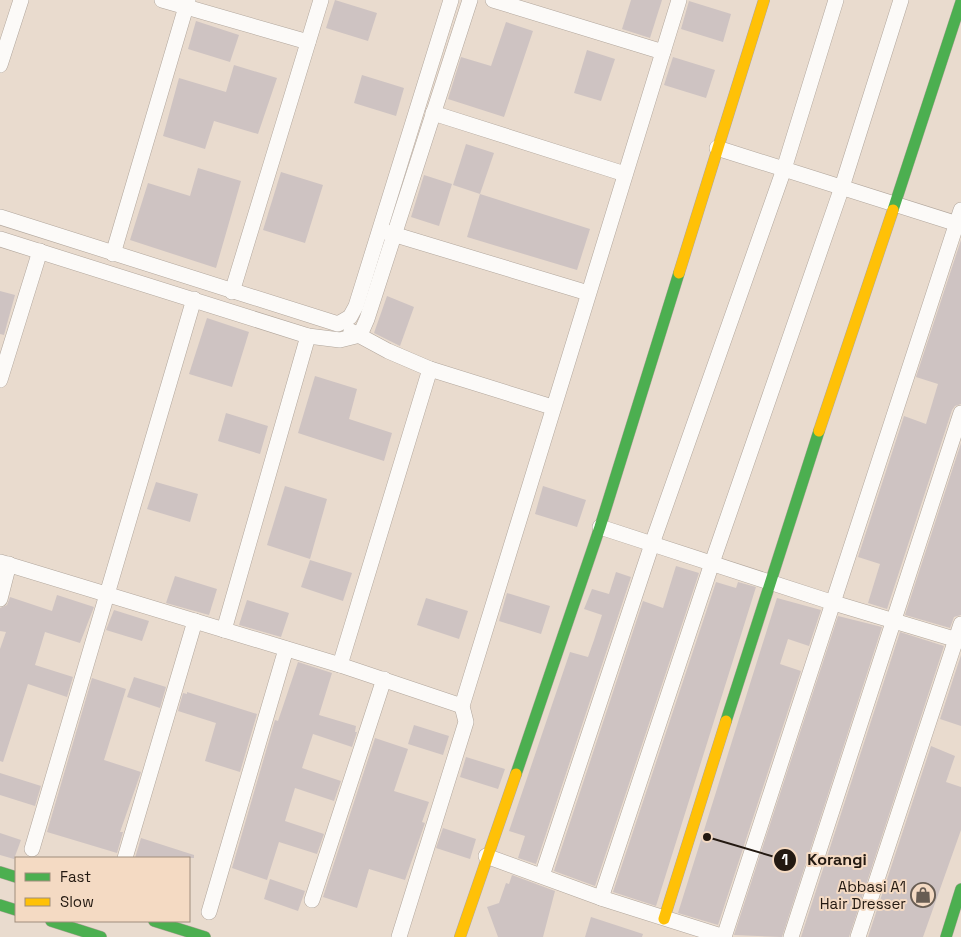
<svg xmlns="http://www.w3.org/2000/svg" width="961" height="937" viewBox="0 0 961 937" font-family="'Space Grotesk',sans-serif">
  <rect width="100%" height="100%" fill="#e9dbce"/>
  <g fill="#cec3c2">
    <path d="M 335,0 L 377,13 L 368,41 L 326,28 Z"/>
    <path d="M 631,0 L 662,0 L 650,38 L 622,29 Z"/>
    <path d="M 689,1 L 731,14 L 723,42 L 681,29 Z"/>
    <path d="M 196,21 L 239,35 L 230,62 L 188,49 Z"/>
    <path d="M 506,22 L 533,31 L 504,117 L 448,99 L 461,57 L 491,66 Z"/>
    <path d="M 587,50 L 615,59 L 601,101 L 574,93 Z"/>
    <path d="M 673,57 L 715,70 L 706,98 L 664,85 Z"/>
    <path d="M 234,65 L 277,78 L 258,134 L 214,121 L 205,149 L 163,136 L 179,78 L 226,92 Z"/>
    <path d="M 362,75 L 404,88 L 396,116 L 354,103 Z"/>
    <path d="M 466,144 L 494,153 L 480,194 L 453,185 Z"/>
    <path d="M 198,168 L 241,181 L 216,268 L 130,240 L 148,183 L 190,196 Z"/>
    <path d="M 281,172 L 323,185 L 305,243 L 263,230 Z"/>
    <path d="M 424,175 L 452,184 L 439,226 L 411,217 Z"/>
    <path d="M 480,194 L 590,229 L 577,270 L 467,237 Z"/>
    <path d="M 961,240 L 961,404 L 955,406 L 952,410 L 887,609 L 868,603 L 880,564 L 858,557 L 904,416 L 926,424 L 938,384 L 916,377 Z"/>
    <path d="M 0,291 L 15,295 L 4,335 L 0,334 Z"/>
    <path d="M 387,296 L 414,307 L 400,346 L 374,333 Z"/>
    <path d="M 207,318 L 249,332 L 232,387 L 189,374 Z"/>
    <path d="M 315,376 L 357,389 L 349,419 L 392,433 L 384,461 L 298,433 Z"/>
    <path d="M 226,413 L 268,426 L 260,454 L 218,441 Z"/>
    <path d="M 961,443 L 961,615 L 954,617 L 950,628 L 905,615 Z"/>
    <path d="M 156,482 L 198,494 L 190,522 L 147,509 Z"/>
    <path d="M 285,486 L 327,499 L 310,559 L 267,545 Z"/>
    <path d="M 543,486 L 586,500 L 577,527 L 535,514 Z"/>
    <path d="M 310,560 L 352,573 L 343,601 L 301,587 Z"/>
    <path d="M 676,566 L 699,573 L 595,886 L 554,871 L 643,601 L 663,608 Z"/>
    <path d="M 616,572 L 631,577 L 536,864 L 518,858 L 525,836 L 509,831 L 570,652 L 588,657 L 594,640 L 602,615 L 584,609 L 592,589 L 609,594 Z"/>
    <path d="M 175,576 L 217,589 L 209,615 L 166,603 Z"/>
    <path d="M 716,582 L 736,588 L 738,582 L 756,587 L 656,906 L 613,892 Z"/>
    <path d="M 507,593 L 550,606 L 541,634 L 499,621 Z"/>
    <path d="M 57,595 L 94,607 L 80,643 L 45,632 L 35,665 L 73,677 L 67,697 L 28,684 L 3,762 L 0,761 L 0,649 L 6,632 L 0,631 L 0,608 L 7,605 L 10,597 L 52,611 Z"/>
    <path d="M 426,598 L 468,611 L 459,639 L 417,625 Z"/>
    <path d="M 777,598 L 821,610 L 809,646 L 788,639 L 780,664 L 801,671 L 718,925 L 678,913 Z"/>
    <path d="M 247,600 L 289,613 L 281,637 L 239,625 Z"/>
    <path d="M 114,610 L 149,621 L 142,641 L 106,630 Z"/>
    <path d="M 838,616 L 882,627 L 782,937 L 734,935 Z"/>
    <path d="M 900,632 L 944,646 L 849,937 L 801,937 Z"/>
    <path d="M 961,655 L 961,726 L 940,719 Z"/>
    <path d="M 298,662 L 332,673 L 319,715 L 356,726 L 355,732 L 357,732 L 352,747 L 313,734 L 302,768 L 341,781 L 334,801 L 295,788 L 285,821 L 324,834 L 317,854 L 279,842 L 267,880 L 232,868 L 275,720 L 278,721 Z"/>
    <path d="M 134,677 L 166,687 L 160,708 L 127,697 Z"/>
    <path d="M 92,678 L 126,689 L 104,760 L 141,772 L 120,832 L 123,832 L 117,853 L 47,832 Z"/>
    <path d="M 187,692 L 257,714 L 240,772 L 205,761 L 216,723 L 178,711 L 183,693 L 187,694 Z"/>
    <path d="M 414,725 L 449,736 L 443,755 L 408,744 Z"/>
    <path d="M 375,738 L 408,749 L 394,791 L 429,802 L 422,822 L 425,823 L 405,880 L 369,869 L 357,908 L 323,897 Z"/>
    <path d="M 931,746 L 955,756 L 946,782 L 961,787 L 961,830 L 923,937 L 868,937 Z"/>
    <path d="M 466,757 L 505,769 L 498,789 L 460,777 Z"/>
    <path d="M 0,773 L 41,786 L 35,806 L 0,795 Z"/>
    <path d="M 443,828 L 476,839 L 470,859 L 436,848 Z"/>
    <path d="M 0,833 L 21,840 L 14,859 L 0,855 Z"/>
    <path d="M 141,838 L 194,855 L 194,858 L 135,858 Z"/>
    <path d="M 512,875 L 555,891 L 543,937 L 498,937 L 487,907 L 499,903 L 506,883 L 509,884 Z"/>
    <path d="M 270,879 L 305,891 L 298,911 L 264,899 Z"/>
    <path d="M 591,917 L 643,934 L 642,937 L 585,937 Z"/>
  </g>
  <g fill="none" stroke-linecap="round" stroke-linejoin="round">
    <defs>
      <g id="street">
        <path d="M 162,0 L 308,42"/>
        <path d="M 493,0 L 663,52"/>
        <path d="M 0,65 L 21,0"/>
        <path d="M 433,113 L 625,174"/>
        <path d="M 717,148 L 961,225"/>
        <path d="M 0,217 L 338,324 L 350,317 L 356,306 L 451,0"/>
        <path d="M 386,232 L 588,293"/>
        <path d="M 0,239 L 308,336 L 340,340 L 360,335 L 367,319 L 470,0"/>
        <path d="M 113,254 L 188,0"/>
        <path d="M 232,292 L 321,0"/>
        <path d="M 351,331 L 388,351 L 430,369 L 552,407"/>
        <path d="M 0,380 L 40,251"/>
        <path d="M 600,527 L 834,603 L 961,641"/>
        <path d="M 0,562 L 340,665 L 462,706"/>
        <path d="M 0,599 L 9,564"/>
        <path d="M 224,630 L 308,336"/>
        <path d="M 340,665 L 430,369"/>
        <path d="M 32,849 L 194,299"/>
        <path d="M 486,856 L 601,898 L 724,937"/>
        <path d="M 125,858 L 195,621"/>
        <path d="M 542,876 L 652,544 L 784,169 L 836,0"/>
        <path d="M 601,898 L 712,563 L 842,187 L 901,0"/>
        <path d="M 312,900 L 384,679"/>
        <path d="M 209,912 L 286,649"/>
        <path d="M 399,937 L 466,722 L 462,706 L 679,0"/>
        <path d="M 724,937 L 961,210"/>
        <path d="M 791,937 L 961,413"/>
        <path d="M 858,937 L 961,624"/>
      </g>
      <g id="fast">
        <path d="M 893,210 L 961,2"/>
        <path d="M 726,721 L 819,431"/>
        <path d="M 516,774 L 600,527 L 679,273"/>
        <path d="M 0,872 L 16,877"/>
        <path d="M 0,905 L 16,910"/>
        <path d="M 51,921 L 101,937"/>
        <path d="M 154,921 L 205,937"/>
        <path d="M 946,937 L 961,889"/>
      </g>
      <g id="slow">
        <path d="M 679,273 L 764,0"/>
        <path d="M 819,431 L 893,210"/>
        <path d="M 664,919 L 726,721"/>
        <path d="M 460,937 L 516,774"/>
      </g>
    </defs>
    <use href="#street" stroke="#b1a69c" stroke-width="16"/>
    <use href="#fast" stroke="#b1a69c" stroke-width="12"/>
    <use href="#slow" stroke="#b1a69c" stroke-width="12"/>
    <use href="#street" stroke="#fcfaf8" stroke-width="15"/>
    <use href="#fast" stroke="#4caf50" stroke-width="11"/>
    <use href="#slow" stroke="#ffc107" stroke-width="11"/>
  </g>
  <defs>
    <symbol id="shop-ring" viewBox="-11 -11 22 22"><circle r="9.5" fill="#f4dac3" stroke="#685d53" stroke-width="1.5"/><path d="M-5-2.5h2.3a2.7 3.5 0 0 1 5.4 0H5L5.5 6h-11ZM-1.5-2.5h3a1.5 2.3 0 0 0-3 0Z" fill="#685d53"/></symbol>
  </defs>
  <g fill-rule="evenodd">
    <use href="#shop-ring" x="909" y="881" width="28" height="28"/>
  </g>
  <g text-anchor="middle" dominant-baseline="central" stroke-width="4" stroke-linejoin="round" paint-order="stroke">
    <g font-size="15" fill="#231911" stroke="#f4dac3" text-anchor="end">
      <text x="906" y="886">Abbasi A1<tspan x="906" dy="17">Hair Dresser</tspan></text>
    </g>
  </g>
  <path fill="none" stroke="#231911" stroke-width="2" d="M707 837L785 860"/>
  <g fill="#231911" stroke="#f4dac3" stroke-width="2">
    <circle cx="707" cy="837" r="5"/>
    <circle cx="785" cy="860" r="12"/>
  </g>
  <g font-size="15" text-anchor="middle" font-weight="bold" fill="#fff">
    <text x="785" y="865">1</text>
  </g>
  <g font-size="16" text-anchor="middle" font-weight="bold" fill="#231911" stroke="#f4dac3" stroke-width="4" stroke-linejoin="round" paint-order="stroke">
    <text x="837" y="865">Korangi</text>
  </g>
  <rect x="15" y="857" width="175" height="65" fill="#f4dac3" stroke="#a08d7c"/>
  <rect x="25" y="873" width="25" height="8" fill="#4caf50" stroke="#a08d7c"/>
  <text x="60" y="882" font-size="15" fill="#231911">Fast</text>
  <rect x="25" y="898" width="25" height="8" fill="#ffc107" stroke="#a08d7c"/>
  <text x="60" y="907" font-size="15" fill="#231911">Slow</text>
</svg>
